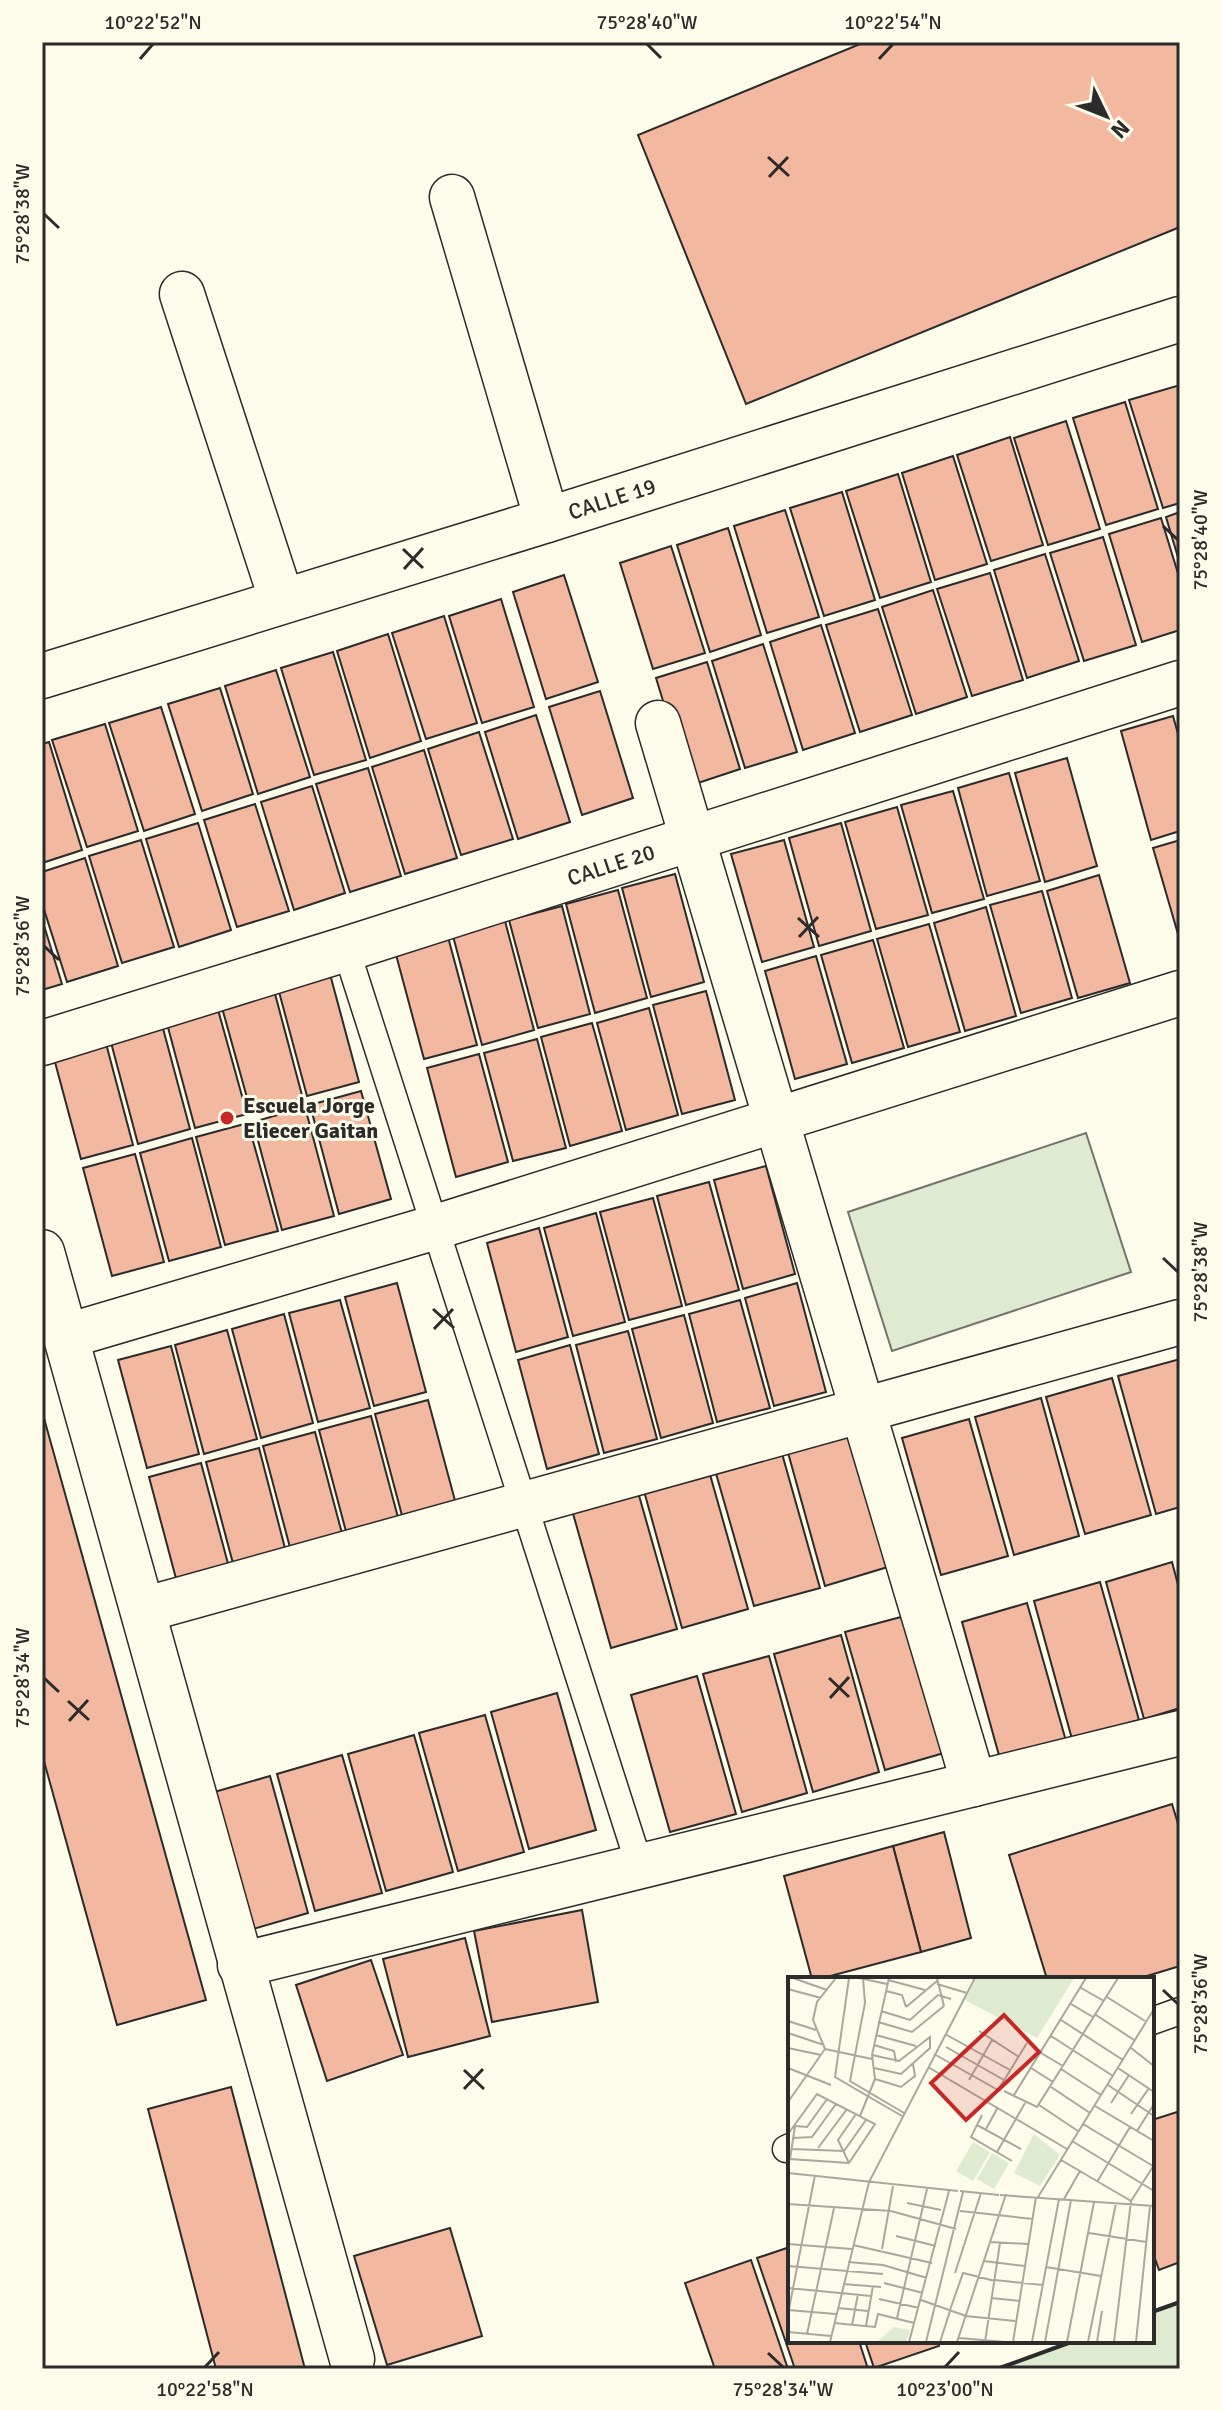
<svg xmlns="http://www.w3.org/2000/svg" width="1222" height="2411" viewBox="0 0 1222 2411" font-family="Signika,sans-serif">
  <rect width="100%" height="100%" fill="#fdfbea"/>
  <g fill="#deebd1" stroke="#74746e" stroke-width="2">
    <path d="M 1086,1133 L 1131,1272 L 892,1351 L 848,1212 Z"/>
    <path d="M 1180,2302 L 1180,2369 L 997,2369 L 1074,2341 L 1152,2341 L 1152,2312 Z"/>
  </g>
  <g fill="#f2b8a0" stroke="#2b2b2b" stroke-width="2">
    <path d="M 865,42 L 1180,42 L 1180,227 L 746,404 L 638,135 Z"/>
    <path d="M 1180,385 L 1180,503 L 1163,508 L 1129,400 Z"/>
    <path d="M 1125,402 L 1158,509 L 1106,525 L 1073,418 Z"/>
    <path d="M 1066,421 L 1100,529 L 1048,545 L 1014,438 Z"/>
    <path d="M 1010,437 L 1043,545 L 991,561 L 957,455 Z"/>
    <path d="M 953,456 L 987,564 L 935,580 L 902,473 Z"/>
    <path d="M 898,474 L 931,582 L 880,598 L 846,491 Z"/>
    <path d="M 842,492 L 875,600 L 824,616 L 790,508 Z"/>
    <path d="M 785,510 L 819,617 L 767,633 L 734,526 Z"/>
    <path d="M 1180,512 L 1180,564 L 1166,517 Z"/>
    <path d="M 1161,518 L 1180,580 L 1180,630 L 1142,642 L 1109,534 Z"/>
    <path d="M 728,528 L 761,635 L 710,652 L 677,545 Z"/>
    <path d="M 1103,537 L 1136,645 L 1084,661 L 1050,553 Z"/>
    <path d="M 671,546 L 705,653 L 653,669 L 620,563 Z"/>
    <path d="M 1045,554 L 1079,661 L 1027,678 L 994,570 Z"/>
    <path d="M 990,573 L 1023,680 L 972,696 L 937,589 Z"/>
    <path d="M 564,575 L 598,682 L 546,699 L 513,592 Z"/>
    <path d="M 933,590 L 967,697 L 916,714 L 882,607 Z"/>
    <path d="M 501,599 L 534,707 L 482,723 L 449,616 Z"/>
    <path d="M 878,609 L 912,715 L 860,732 L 826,625 Z"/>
    <path d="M 444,616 L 477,723 L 426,739 L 392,633 Z"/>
    <path d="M 821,625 L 855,733 L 803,750 L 770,642 Z"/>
    <path d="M 388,634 L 421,741 L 370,758 L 337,651 Z"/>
    <path d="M 763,644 L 797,752 L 745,768 L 712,661 Z"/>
    <path d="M 333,652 L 366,760 L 314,775 L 281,668 Z"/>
    <path d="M 707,662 L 740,769 L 689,786 L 656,678 Z"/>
    <path d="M 276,670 L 310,777 L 258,794 L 225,686 Z"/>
    <path d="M 220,688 L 253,794 L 202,811 L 168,704 Z"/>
    <path d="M 600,691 L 633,798 L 582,815 L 549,707 Z"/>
    <path d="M 161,707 L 195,814 L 144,831 L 109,723 Z"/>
    <path d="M 536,715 L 570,822 L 518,839 L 485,732 Z"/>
    <path d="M 1173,716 L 1180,741 L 1180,831 L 1151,840 L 1121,731 Z"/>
    <path d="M 105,724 L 138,831 L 87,847 L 52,740 Z"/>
    <path d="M 479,732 L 513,839 L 461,855 L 428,749 Z"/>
    <path d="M 49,742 L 82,850 L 42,863 L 42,744 Z"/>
    <path d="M 424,750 L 457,858 L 405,874 L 372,767 Z"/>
    <path d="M 1067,758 L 1097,866 L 1045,882 L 1015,773 Z"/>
    <path d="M 368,768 L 401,876 L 350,892 L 316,784 Z"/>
    <path d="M 1009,773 L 1040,881 L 987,896 L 958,788 Z"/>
    <path d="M 312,786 L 345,893 L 294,910 L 261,802 Z"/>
    <path d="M 953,791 L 984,899 L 932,913 L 901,805 Z"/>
    <path d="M 255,804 L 289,911 L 237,927 L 204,820 Z"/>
    <path d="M 897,807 L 928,915 L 876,929 L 845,822 Z"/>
    <path d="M 198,823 L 231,930 L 179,947 L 146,839 Z"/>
    <path d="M 841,823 L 871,931 L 819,946 L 789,838 Z"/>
    <path d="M 141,840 L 174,947 L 122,963 L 89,856 Z"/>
    <path d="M 784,840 L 814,947 L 762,962 L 731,854 Z"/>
    <path d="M 1180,840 L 1180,941 L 1153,848 Z"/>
    <path d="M 85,858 L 118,966 L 67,982 L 42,903 L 42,872 Z"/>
    <path d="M 675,874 L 704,982 L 651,997 L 622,888 Z"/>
    <path d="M 1099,875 L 1130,983 L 1078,998 L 1047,891 Z"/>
    <path d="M 618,890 L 647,998 L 595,1013 L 566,904 Z"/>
    <path d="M 1042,891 L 1072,998 L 1021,1013 L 990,905 Z"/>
    <path d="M 562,906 L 590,1014 L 538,1028 L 509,920 Z"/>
    <path d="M 986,907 L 1016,1016 L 965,1031 L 934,923 Z"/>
    <path d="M 42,919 L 62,984 L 42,990 Z"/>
    <path d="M 505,921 L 534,1030 L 482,1045 L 453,936 Z"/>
    <path d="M 929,924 L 960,1032 L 908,1047 L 877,939 Z"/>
    <path d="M 448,937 L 477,1045 L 424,1059 L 395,951 Z"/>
    <path d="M 873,940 L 904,1048 L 852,1063 L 821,955 Z"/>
    <path d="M 816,956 L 847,1064 L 795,1079 L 765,971 Z"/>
    <path d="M 330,974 L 359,1082 L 307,1096 L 278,988 Z"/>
    <path d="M 274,990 L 303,1099 L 251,1112 L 221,1004 Z"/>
    <path d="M 706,991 L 735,1100 L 682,1114 L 653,1005 Z"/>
    <path d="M 217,1006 L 247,1114 L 195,1128 L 166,1020 Z"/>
    <path d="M 649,1008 L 678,1115 L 626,1130 L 597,1023 Z"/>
    <path d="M 161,1021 L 190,1129 L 138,1144 L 109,1035 Z"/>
    <path d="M 592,1023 L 622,1131 L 570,1146 L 541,1037 Z"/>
    <path d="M 104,1036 L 133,1145 L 81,1159 L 52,1051 Z"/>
    <path d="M 537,1039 L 566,1148 L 513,1161 L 484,1053 Z"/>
    <path d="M 479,1054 L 508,1162 L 456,1177 L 427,1068 Z"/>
    <path d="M 361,1091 L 391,1199 L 339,1214 L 310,1105 Z"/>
    <path d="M 305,1107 L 334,1216 L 282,1230 L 253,1122 Z"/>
    <path d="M 248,1123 L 278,1231 L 225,1245 L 196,1137 Z"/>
    <path d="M 192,1138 L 221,1247 L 169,1261 L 140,1153 Z"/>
    <path d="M 135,1154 L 164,1262 L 112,1276 L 83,1168 Z"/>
    <path d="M 766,1166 L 795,1274 L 743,1289 L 714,1180 Z"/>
    <path d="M 709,1182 L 739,1290 L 686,1305 L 657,1196 Z"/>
    <path d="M 653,1198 L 682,1306 L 629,1320 L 600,1212 Z"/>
    <path d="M 596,1213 L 625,1322 L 573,1336 L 544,1228 Z"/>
    <path d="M 539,1228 L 568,1337 L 516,1352 L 487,1243 Z"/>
    <path d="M 397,1283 L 426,1392 L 374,1406 L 345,1297 Z"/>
    <path d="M 797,1283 L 826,1392 L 774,1406 L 745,1298 Z"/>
    <path d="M 340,1300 L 370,1408 L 318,1422 L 289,1313 Z"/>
    <path d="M 740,1300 L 770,1408 L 717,1422 L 689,1314 Z"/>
    <path d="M 284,1314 L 313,1423 L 261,1438 L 232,1329 Z"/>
    <path d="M 684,1315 L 713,1423 L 661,1438 L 632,1329 Z"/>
    <path d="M 227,1330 L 257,1439 L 204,1454 L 175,1345 Z"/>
    <path d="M 628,1331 L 657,1439 L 604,1453 L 576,1345 Z"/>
    <path d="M 570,1345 L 599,1454 L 547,1469 L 518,1360 Z"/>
    <path d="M 171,1346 L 199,1454 L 147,1468 L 118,1360 Z"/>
    <path d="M 1180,1359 L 1180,1507 L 1156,1514 L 1118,1376 Z"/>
    <path d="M 1112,1378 L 1151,1515 L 1085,1534 L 1046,1397 Z"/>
    <path d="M 1041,1398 L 1079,1536 L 1014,1555 L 975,1417 Z"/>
    <path d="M 428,1400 L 457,1508 L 404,1523 L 375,1414 Z"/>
    <path d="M 42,1411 L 206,2000 L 117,2025 L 42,1754 Z"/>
    <path d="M 371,1416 L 400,1525 L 348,1539 L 319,1430 Z"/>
    <path d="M 969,1419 L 1008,1556 L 941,1575 L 902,1438 Z"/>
    <path d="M 852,1429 L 891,1566 L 825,1586 L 787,1449 Z"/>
    <path d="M 315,1432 L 344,1541 L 292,1555 L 263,1446 Z"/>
    <path d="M 259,1448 L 287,1556 L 235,1571 L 206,1462 Z"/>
    <path d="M 781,1450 L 820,1588 L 754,1606 L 715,1470 Z"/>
    <path d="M 201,1463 L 230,1571 L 178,1586 L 149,1477 Z"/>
    <path d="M 709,1471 L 748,1609 L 682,1628 L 644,1491 Z"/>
    <path d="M 638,1492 L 677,1629 L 611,1648 L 572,1510 Z"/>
    <path d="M 1172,1562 L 1180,1592 L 1180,1708 L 1144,1719 L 1106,1582 Z"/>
    <path d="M 1100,1582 L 1139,1720 L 1072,1739 L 1034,1601 Z"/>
    <path d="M 1027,1603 L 1066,1741 L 1000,1759 L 962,1622 Z"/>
    <path d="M 912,1614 L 951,1751 L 885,1770 L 845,1632 Z"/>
    <path d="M 841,1635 L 879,1772 L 813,1792 L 774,1654 Z"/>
    <path d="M 769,1656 L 807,1793 L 742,1812 L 703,1674 Z"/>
    <path d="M 697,1676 L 736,1814 L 670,1832 L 631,1695 Z"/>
    <path d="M 557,1693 L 596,1830 L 529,1849 L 491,1712 Z"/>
    <path d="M 485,1715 L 524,1852 L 458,1871 L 419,1733 Z"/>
    <path d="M 414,1735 L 453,1872 L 386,1891 L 348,1754 Z"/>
    <path d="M 342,1755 L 382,1893 L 315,1911 L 277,1774 Z"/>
    <path d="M 270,1776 L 308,1913 L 243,1932 L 204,1795 Z"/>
    <path d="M 1172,1804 L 1180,1830 L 1180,1966 L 1137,1979 L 1047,1979 L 1009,1855 Z"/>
    <path d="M 944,1832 L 971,1938 L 921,1952 L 893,1846 Z"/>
    <path d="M 893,1846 L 921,1952 L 819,1979 L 812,1979 L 784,1876 Z"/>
    <path d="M 582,1910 L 598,2002 L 492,2022 L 474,1931 Z"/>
    <path d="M 465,1938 L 490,2036 L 408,2057 L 383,1959 Z"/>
    <path d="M 371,1960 L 403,2055 L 327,2081 L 296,1985 Z"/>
    <path d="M 231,2087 L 305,2369 L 216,2369 L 148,2109 Z"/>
    <path d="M 1177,2112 L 1180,2120 L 1180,2262 L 1159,2270 L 1152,2250 L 1152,2120 Z"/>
    <path d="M 450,2228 L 482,2336 L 387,2365 L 354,2256 Z"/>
    <path d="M 790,2247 L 790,2341 L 859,2341 L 868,2369 L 795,2369 L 757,2258 Z"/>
    <path d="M 751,2260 L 788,2369 L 715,2369 L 685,2283 Z"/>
    <path d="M 865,2341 L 937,2341 L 939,2346 L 874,2368 Z"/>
  </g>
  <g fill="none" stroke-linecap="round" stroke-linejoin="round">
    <defs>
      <g id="lane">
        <path d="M 346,949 L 640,1867"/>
        <path d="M 1152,2021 L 1180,2011"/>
        <path d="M 786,2149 L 790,2147"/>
      </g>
      <g id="street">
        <path d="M 452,197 L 547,520"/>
        <path d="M 182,294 L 282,601"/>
        <path d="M 42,676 L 547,520 L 1180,319"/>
        <path d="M 658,723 L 974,1784"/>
        <path d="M 42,1043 L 346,949 L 1180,683"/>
        <path d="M 42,1252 L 352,2359"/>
        <path d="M 67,1336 L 436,1227 L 1180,993"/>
        <path d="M 143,1610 L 1180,1322"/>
        <path d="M 240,1965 L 1180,1733"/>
      </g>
    </defs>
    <use href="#lane" stroke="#2b2b2b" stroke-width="29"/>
    <use href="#street" stroke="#2b2b2b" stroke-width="47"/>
    <use href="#lane" stroke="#fdfbea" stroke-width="26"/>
    <use href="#street" stroke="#fdfbea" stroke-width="44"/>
    <g stroke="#2b2b2b" stroke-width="4">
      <path d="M 1152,2312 L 1180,2302"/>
      <path d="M 997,2369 L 1074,2341"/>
    </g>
  </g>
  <path fill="none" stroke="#2b2b2b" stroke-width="3" d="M 647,44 L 661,58M 140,59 L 153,44M 879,59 L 893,44M 768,157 L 789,176M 769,177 L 788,157M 44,214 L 59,228M 1163,526 L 1178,540M 403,549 L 423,568M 404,569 L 423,548M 798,918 L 819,937M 799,937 L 818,917M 44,946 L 59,960M 1163,1258 L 1178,1272M 433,1309 L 454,1328M 434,1329 L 453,1309M 44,1678 L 59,1692M 829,1678 L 849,1697M 830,1698 L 849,1677M 68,1701 L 89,1720M 69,1721 L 88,1700M 1163,1990 L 1178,2004M 464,2070 L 484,2089M 464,2089 L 483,2069M 768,2353 L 783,2367M 205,2367 L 219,2352M 945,2367 L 959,2352"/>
  <circle fill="#c62828" stroke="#fdfbea" stroke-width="3" cx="227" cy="1118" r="8"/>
  <g text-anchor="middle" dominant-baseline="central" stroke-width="6" stroke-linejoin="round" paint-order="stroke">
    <g font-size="22" fill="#2b2b2b" stroke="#fdfbea">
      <text transform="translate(612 499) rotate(-18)">CALLE 19</text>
      <text transform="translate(611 865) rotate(-18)">CALLE 20</text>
    </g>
    <g font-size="22" font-weight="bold" fill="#2b2b2b" stroke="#fdfbea" text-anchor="start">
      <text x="243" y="1105">Escuela Jorge<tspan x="243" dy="25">Eliecer Gaitan</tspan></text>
    </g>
  </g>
  <g transform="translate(788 1977)">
    <rect width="366" height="366" fill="#fdfbea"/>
    <path d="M 189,1 L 286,1 L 249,61 L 177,23 ZM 246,157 L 272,178 L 252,209 L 226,196 ZM 185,165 L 202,175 L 185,204 L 168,194 ZM 204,176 L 221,186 L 206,212 L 189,202 ZM 106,350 L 122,353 L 118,365 L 89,365 Z" fill="#deebd1"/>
    <path fill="none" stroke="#a9a89e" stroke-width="2" d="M 5,1 L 39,13M 61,1 L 47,100 L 114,139M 71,1 L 99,7M 75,1 L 77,26 L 62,104 L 116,136M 149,1 L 156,29M 100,3 L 137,13M 149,7 L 179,16M 293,11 L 316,24M 0,12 L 33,21M 98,14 L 114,18 L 118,30M 319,20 L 357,44M 283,27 L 305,40M 118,30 L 149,4M 93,34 L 122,43 L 150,18 L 163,22M 308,38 L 346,63M 273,43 L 335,83M 0,44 L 28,53M 90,45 L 124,55 L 156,29M 191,54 L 231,80M 0,56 L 36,68M 157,57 L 222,93M 88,58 L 128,69M 263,59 L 325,99M 86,68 L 106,74 L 108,85M 158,70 L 216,103M 0,71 L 33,78M 343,71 L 366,89M 37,72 L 84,82M 253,76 L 275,89M 146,77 L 210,113 L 239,66M 84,78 L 111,84 L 142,60 L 142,71 L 113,97 L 86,91M 140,90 L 279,172M 0,91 L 43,108M 243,91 L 265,105M 330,91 L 366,115M 273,92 L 313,118M 87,102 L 113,110 L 127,99 L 125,87M 181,103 L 204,63M 320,108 L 366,139M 263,110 L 302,136M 216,114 L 249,130 L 330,1M 226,118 L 298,1M 0,125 L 37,72 L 25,43 L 29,25 L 48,1M 323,126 L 341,98M 251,128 L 290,154M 307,129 L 366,164M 343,137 L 361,111M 194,138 L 183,160 L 224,184M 72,139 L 87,102 L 84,78 L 101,1M 295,147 L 365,189M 189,148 L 233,172M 7,149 L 2,182 L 61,186M 7,149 L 19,150 L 39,122M 198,152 L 210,130M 349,154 L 366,127M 0,157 L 29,117 L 87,147 L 61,186M 5,161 L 24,160 L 48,127M 284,164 L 366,214M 30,171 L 59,132M 4,172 L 56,174 L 78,143M 209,175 L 237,126M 273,183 L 343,224M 61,186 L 50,163 L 68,137M 0,196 L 170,214M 309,205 L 342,150M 172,214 L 211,218M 212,218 L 366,229M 250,220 L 366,32M 276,222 L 292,194M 119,226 L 153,233M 0,227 L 103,234 L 168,252M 172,234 L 245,242M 301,256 L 358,265M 108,259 L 148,269M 202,265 L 240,267M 0,267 L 64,272M 65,268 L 144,286M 94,272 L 105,209M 196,284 L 237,289M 60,285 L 95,288 L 139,301M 0,289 L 95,297M 258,290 L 313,299M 167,296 L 193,216M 207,303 L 255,308M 96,306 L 135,316M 55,307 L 93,310M 0,311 L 83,319M 203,321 L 232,324M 91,322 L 131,331M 133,323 L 178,339 L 227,344M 50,331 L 80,334M 0,333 L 48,337M 162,333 L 175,296 L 207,304M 0,337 L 27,198M 109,341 L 139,212M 46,346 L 87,350 L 90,337 L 126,346M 64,348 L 70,317M 78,349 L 85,309M 0,355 L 43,359M 19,357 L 46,231M 171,361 L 217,365M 42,365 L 81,205 L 187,1M 121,365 L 161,214M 138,365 L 175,215M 152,365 L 162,334M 169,365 L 218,217M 197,365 L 212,266M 225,365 L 248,220M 244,365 L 271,222M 257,365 L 283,223M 279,365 L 306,225M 300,365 L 328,226M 309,365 L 314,334M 326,365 L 343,224 L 366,188M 348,365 L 362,229"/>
    <path fill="#c62828" fill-opacity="0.15" stroke="#c62828" stroke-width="4" d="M 216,38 L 251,75 L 178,143 L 143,106 Z"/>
    <rect width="366" height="366" fill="none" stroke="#2b2b2b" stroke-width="4"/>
  </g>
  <rect width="1222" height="2411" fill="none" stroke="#fdfbea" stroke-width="88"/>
  <g transform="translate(1106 116) rotate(133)" stroke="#fdfbea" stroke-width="6" paint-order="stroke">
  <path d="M0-6L14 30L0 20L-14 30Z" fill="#2b2b2b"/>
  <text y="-12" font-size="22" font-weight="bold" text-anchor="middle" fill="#2b2b2b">N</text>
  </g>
  <rect x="44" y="44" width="1134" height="2323" fill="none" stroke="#2b2b2b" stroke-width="3"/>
  <g font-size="20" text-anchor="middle" fill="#2b2b2b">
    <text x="153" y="29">10°22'52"N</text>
    <text x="647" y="29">75°28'40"W</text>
    <text x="893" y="29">10°22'54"N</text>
    <text transform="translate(22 214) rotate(-90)" y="7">75°28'38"W</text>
    <text transform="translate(1200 540) rotate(-90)" y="7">75°28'40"W</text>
    <text transform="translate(22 946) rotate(-90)" y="7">75°28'36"W</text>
    <text transform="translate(1200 1272) rotate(-90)" y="7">75°28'38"W</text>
    <text transform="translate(22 1678) rotate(-90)" y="7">75°28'34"W</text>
    <text transform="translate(1200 2004) rotate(-90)" y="7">75°28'36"W</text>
    <text x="205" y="2396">10°22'58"N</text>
    <text x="783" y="2396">75°28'34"W</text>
    <text x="945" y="2396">10°23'00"N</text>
  </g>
</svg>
